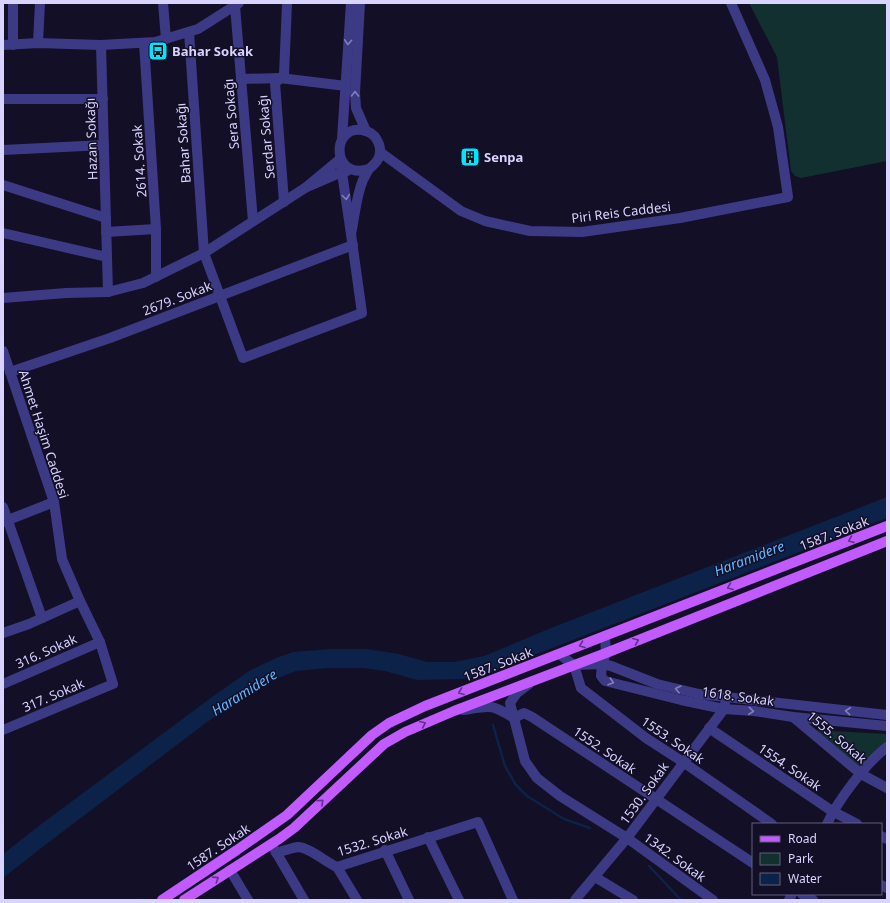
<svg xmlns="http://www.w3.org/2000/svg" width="890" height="903" viewBox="0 0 890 903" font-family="'Noto Sans',sans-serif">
  <rect width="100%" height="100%" fill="#130f26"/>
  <g fill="#12302f">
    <path d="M 749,3 L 887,3 L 887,161 L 801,178 L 795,176 L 791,171 L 777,57 Z"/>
    <path d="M 814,730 L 887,734 L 887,743 L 861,768 Z"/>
  </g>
  <path fill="#0c2248" d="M 887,497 L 887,518 L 478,677 L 462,679 L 417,680 L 385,671 L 363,668 L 328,668 L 296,671 L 263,684 L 207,722 L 40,849 L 3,878 L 3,854 L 40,825 L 212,697 L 249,671 L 276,658 L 293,652 L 330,649 L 367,649 L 399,654 L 427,662 L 454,662 L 484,656 L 551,628 Z"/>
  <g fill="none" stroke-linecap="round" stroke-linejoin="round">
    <g stroke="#0c2248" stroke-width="2.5">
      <path d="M 493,725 L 505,766 L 516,785 L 527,796 L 564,819 L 590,828"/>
      <path d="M 649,866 L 681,900"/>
    </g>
    <g stroke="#3d3a85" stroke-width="10">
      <path d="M 13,3 L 13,45"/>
      <path d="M 163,3 L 166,39"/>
      <path d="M 360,3 L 355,93 L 356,108 L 366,131"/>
      <path d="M 235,6 L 253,221"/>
      <path d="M 189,32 L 204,253 L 243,358 L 362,313 L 351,234"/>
      <path d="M 38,43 L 40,3"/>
      <path d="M 144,43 L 156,229 L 156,277"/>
      <path d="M 3,45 L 38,43 L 101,45 L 155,42 L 198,29 L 239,3"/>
      <path d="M 101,45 L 108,292"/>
      <path d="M 241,79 L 280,78 L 346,86"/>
      <path d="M 3,99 L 103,99"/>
      <path d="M 342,139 L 351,3"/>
      <path d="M 3,150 L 104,145"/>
      <path d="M 380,152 L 461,211 L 485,221 L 530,231 L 582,232 L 680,218 L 788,197 L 778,127 L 765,80 L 731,3"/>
      <path d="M 340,159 L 351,234 C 355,216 356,196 363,180 C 365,176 367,172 369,169 C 373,165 377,163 379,157 C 381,151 380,145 377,140 C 374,134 368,131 362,130 C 331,125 331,181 369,169"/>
      <path d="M 340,159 L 305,188 L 342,172 L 347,171"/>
      <path d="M 3,185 L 106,218"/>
      <path d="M 284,202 L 275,83 L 284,75 L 287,3"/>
      <path d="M 106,232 L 156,229"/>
      <path d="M 3,233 L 107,257"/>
      <path d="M 3,298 L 66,293 L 108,292 L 143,283 L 204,253 L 305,188"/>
      <path d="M 3,351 L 54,502 L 62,559 L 80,601 L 100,642 L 113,684 L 3,730"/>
      <path d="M 10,372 L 110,338 L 353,245"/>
      <path d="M 3,507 L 42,618"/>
      <path d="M 3,522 L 54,502"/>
      <path d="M 3,633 L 29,624 L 80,601"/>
      <path d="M 605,636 L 606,653 L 602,664 L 601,676 L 605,681 L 681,700 L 724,709 L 754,711 L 793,717 L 887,726"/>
      <path d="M 559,654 L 574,665 L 602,664 L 611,666 L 657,684 L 699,694 L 887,715"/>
      <path d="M 574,665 L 581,688 L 646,738 L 683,762 L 772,824"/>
      <path d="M 3,684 L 100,642"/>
      <path d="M 529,684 L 517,693 L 510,703 L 525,761 L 537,778 L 560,796 L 627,838 L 713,900"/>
      <path d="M 463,710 C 490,706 490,703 514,718"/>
      <path d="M 793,717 L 861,774 L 887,788"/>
      <path d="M 514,718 L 524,713 L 532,717 L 753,863"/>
      <path d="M 709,728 L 832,811 L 857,824"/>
      <path d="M 827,824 C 838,800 866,763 887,747"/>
      <path d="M 881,836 L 887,839"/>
      <path d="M 428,837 L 459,900"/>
      <path d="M 273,847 L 304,900"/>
      <path d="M 385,850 L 409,900"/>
      <path d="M 276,853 C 283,851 291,848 298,847 C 308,847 326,862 337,867 L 478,822 L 513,900"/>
      <path d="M 337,867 L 357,900"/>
      <path d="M 230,870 L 248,900"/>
      <path d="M 595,877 L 633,900"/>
      <path d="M 881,885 L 887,888"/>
      <path d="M 802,894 L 813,900"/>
      <path d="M 575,900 L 627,838 L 724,709 L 725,704"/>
      <path d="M 789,900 L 792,894"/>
    </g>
    <g stroke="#c25bff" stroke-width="10">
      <path d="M 162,900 L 237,850 L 287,815 L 372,735 L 389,723 L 425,706 L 887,526"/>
      <path d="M 184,900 L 279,839 L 294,828 L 384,744 L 405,732 L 454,711 L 606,653 L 887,541"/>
    </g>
  </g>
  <defs><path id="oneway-chevron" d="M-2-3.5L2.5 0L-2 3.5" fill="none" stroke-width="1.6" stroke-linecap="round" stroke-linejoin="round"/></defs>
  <g stroke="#837fbc">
    <use href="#oneway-chevron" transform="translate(348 42) rotate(94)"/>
    <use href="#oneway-chevron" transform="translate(355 94) rotate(-90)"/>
    <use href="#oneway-chevron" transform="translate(346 197) rotate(82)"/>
    <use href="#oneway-chevron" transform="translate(611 682) rotate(18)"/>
    <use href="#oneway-chevron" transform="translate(678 689) rotate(-166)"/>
    <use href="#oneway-chevron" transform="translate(751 711) rotate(5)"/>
    <use href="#oneway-chevron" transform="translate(848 711) rotate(-174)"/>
  </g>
  <g stroke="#623188">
    <use href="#oneway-chevron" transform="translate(851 540) rotate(159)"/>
    <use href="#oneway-chevron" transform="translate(730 587) rotate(159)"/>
    <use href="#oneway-chevron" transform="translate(636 641) rotate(-22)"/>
    <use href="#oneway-chevron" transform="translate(582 645) rotate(159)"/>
    <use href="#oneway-chevron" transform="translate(461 692) rotate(159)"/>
    <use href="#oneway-chevron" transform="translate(423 724) rotate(-23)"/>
    <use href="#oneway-chevron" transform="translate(321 802) rotate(-43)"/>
    <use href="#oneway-chevron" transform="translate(216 879) rotate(-33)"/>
  </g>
  <defs>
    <symbol id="bus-square" viewBox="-11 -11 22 22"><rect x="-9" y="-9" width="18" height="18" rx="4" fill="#00e5ff" stroke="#130f26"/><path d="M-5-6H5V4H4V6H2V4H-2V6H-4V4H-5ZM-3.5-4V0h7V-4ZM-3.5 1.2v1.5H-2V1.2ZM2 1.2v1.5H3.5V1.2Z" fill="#111"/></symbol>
    <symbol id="building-square" viewBox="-11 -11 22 22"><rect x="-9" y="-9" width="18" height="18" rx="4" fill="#00e5ff" stroke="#130f26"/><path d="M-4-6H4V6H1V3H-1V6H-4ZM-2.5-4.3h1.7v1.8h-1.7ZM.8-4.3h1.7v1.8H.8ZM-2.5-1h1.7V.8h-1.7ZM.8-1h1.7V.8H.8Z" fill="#111"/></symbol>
  </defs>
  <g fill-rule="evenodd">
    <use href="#bus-square" x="147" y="40" width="22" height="22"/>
    <use href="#building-square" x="459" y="146" width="22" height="22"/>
  </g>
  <g text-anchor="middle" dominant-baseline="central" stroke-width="3" stroke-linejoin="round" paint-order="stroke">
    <g font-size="13" font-weight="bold" fill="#d9d4ff" stroke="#130f26" text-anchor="start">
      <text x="172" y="51">Bahar Sokak</text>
      <text x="484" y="157">Senpa</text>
    </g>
    <g font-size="13" fill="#d9d4ff" stroke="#130f26">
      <text transform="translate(231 114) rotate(-95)">Sera Sokağı</text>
      <text transform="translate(266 137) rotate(-95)">Serdar Sokağı</text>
      <text transform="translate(91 139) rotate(-92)">Hazan Sokağı</text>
      <text transform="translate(183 143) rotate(-94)">Bahar Sokağı</text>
      <text transform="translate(139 161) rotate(-94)">2614. Sokak</text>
      <text transform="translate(621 212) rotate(-7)">Piri Reis Caddesi</text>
      <text transform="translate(177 298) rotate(-21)">2679. Sokak</text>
      <text transform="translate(44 434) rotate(72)">Ahmet Haşim Caddesi</text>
      <text transform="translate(834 533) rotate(-21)">1587. Sokak</text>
      <text transform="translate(46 651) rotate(-24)">316. Sokak</text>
      <text transform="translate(498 664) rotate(-21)">1587. Sokak</text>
      <text transform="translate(53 695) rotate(-23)">317. Sokak</text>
      <text transform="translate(738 696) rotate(8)">1618. Sokak</text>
      <text transform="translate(837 737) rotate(40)">1555. Sokak</text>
      <text transform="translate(673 740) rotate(34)">1553. Sokak</text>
      <text transform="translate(605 750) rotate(34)">1552. Sokak</text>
      <text transform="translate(790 767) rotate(34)">1554. Sokak</text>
      <text transform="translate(644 793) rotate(-54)">1530. Sokak</text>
      <text transform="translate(372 841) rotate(-17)">1532. Sokak</text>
      <text transform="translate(218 847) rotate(-34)">1587. Sokak</text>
      <text transform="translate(675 857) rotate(36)">1342. Sokak</text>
    </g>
    <g font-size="14" font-style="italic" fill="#62b6ff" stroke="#130f26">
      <text transform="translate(749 558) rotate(-21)">Haramidere</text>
      <text transform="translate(244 692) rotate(-32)">Haramidere</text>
    </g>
  </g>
  <rect width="890" height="903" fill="none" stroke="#d9d4ff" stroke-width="8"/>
  <rect x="752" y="823" width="130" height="72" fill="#130f26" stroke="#625e7d"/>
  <rect x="760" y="836" width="20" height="6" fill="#c25bff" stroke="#625e7d"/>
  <text x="788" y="843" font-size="12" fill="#d9d4ff">Road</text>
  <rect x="760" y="853" width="20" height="12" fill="#12302f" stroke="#625e7d"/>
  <text x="788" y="863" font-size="12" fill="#d9d4ff">Park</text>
  <rect x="760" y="873" width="20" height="12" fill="#0c2248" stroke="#625e7d"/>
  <text x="788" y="883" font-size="12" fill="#d9d4ff">Water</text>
</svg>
